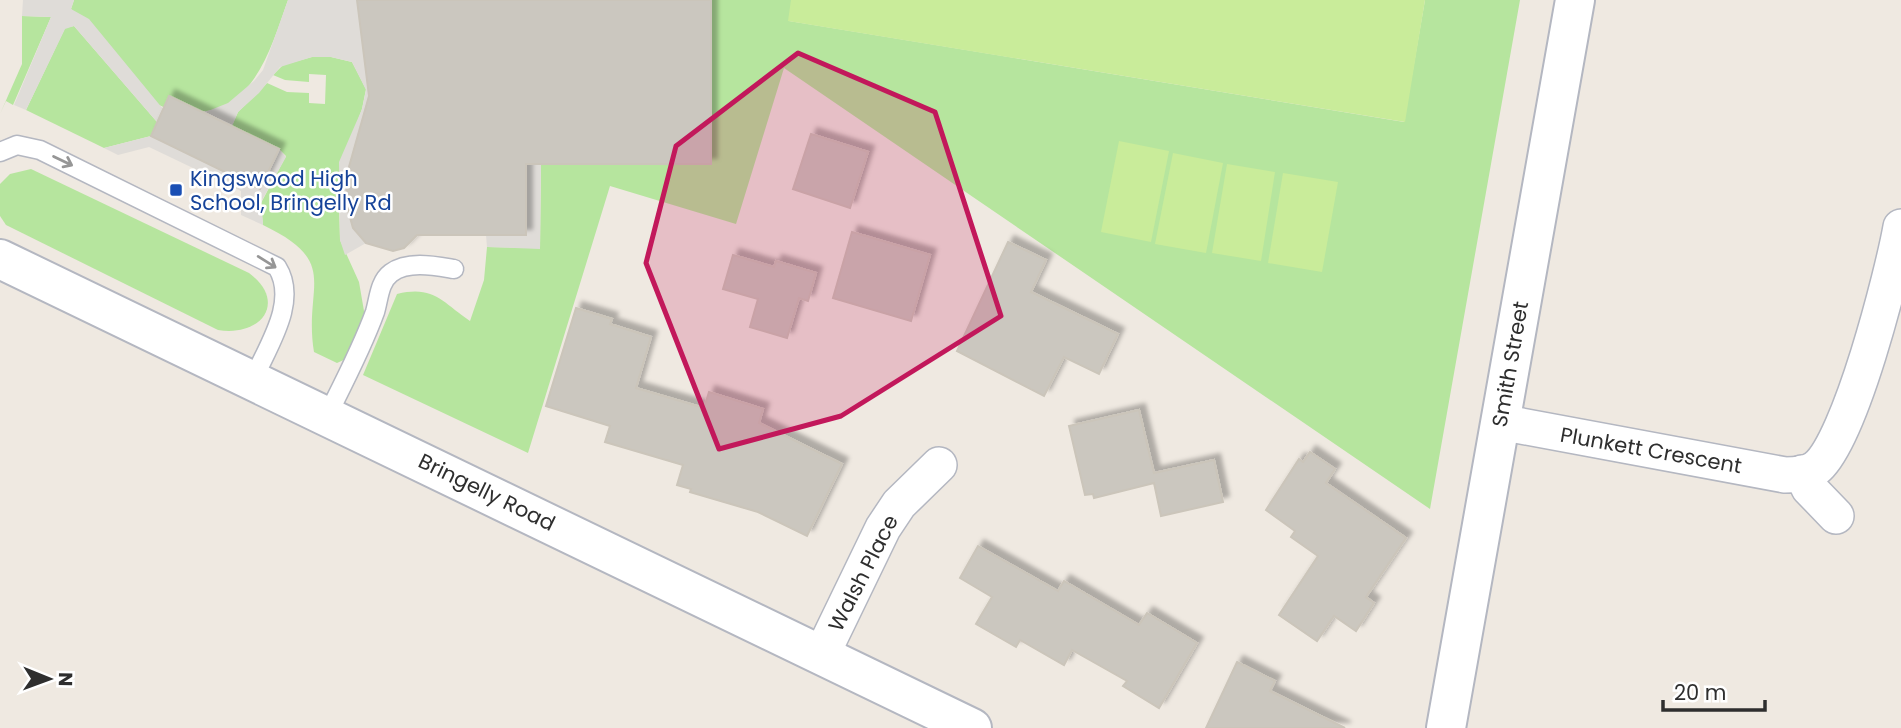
<svg xmlns="http://www.w3.org/2000/svg" width="1901" height="728" viewBox="0 0 1901 728" font-family="Poppins,sans-serif">
  <defs>
    <filter id="shadow"><feDropShadow dx="6" dy="-6" stdDeviation="2" flood-color="#0004"/></filter>
  </defs>
  <rect width="100%" height="100%" fill="#efe9e1"/>
  <g fill="#b6e59e">
    <path d="M 74,0 L 288,0 C 271,48 252,119 187,111 C 175,110 166,110 156,103 L 71,9 Z"/>
    <path d="M 711,0 L 792,0 L 789,21 L 1404,122 L 1425,0 L 1520,0 L 1430,509 L 784,68 L 736,224 L 610,186 L 528,453 L 363,375 L 397,294 C 434,285 442,302 470,321 L 484,280 L 487,247 L 540,248 L 541,164 Z"/>
    <path d="M 22,16 L 51,17 L 13,105 L 6,101 L 0,114 L 22,64 Z"/>
    <path d="M 74,26 L 157,122 L 151,136 L 104,148 L 26,110 L 65,28 Z"/>
    <path d="M 312,57 L 331,57 L 352,62 L 366,89 L 362,109 L 338,175 L 340,240 L 359,282 L 364,311 L 364,323 L 348,358 L 337,363 L 314,352 C 303,285 342,263 263,225 L 261,203 L 286,156 L 279,149 L 232,126 L 238,112 L 267,83 L 287,92 L 309,93 L 309,103 L 325,104 L 326,75 L 309,74 L 309,82 L 285,80 L 273,75 L 283,65 Z"/>
    <path d="M 31,169 L 249,273 C 287,301 263,337 218,330 L 6,225 L 0,216 L 0,184 L 10,174 Z"/>
  </g>
  <g fill="#c9ec9a">
    <path d="M 791,0 L 1425,0 L 1405,122 L 788,21 Z"/>
    <path d="M 1119,141 L 1169,151 L 1151,242 L 1101,232 Z"/>
    <path d="M 1173,153 L 1223,163 L 1206,253 L 1155,244 Z"/>
    <path d="M 1227,164 L 1275,172 L 1261,261 L 1212,253 Z"/>
    <path d="M 1283,173 L 1338,182 L 1322,272 L 1268,263 Z"/>
  </g>
  <g fill="#dfdcd8">
    <path d="M 23,0 L 74,0 L 71,9 L 89,19 L 163,109 L 157,122 L 74,26 L 65,29 L 26,110 L 14,105 L 51,17 L 22,16 Z"/>
    <path d="M 288,0 L 357,0 L 370,104 L 346,203 L 353,228 L 366,243 L 345,255 L 340,240 L 339,162 L 362,109 L 366,90 L 352,62 L 331,57 L 312,57 L 280,67 L 259,93 L 238,112 L 232,126 L 203,113 L 228,103 L 254,81 L 263,70 Z"/>
    <path d="M 151,136 L 260,189 L 279,149 L 286,157 L 261,202 L 263,225 L 241,215 L 241,191 L 149,147 L 118,155 L 104,148 Z"/>
    <path d="M 526,164 L 541,164 L 540,249 L 487,247 L 486,235 Z"/>
  </g>
  <g fill="#cbc7bf" stroke="#cbc5ba" stroke-width="2" filter="url(#shadow)">
    <path d="M 357,0 L 711,0 L 711,164 L 526,164 L 526,235 L 417,235 L 404,248 L 393,251 L 366,243 L 353,228 L 346,203 L 347,174 L 369,96 Z"/>
    <path d="M 169,96 L 279,149 L 260,189 L 151,136 Z"/>
    <path d="M 811,134 L 868,152 L 850,208 L 793,189 Z"/>
    <path d="M 852,232 L 930,255 L 911,321 L 833,298 Z"/>
    <path d="M 1008,242 L 1046,260 L 1031,292 L 1118,334 L 1099,374 L 1064,357 L 1044,396 L 957,351 Z"/>
    <path d="M 733,255 L 774,267 L 776,261 L 816,273 L 808,301 L 799,298 L 787,338 L 750,327 L 758,299 L 723,289 Z"/>
    <path d="M 576,308 L 612,319 L 610,324 L 651,337 L 636,388 L 704,408 L 709,392 L 763,409 L 759,423 L 842,464 L 807,536 L 758,512 L 690,492 L 691,489 L 677,485 L 683,465 L 605,442 L 610,426 L 546,406 Z"/>
    <path d="M 1139,410 L 1154,473 L 1214,460 L 1223,502 L 1161,516 L 1154,483 L 1094,498 L 1093,494 L 1085,495 L 1069,426 Z"/>
    <path d="M 1310,452 L 1335,469 L 1326,483 L 1406,538 L 1366,597 L 1374,603 L 1356,631 L 1334,616 L 1317,641 L 1279,615 L 1318,556 L 1291,537 L 1295,531 L 1266,510 L 1299,459 L 1303,462 Z"/>
    <path d="M 978,546 L 1058,591 L 1064,581 L 1139,625 L 1147,613 L 1197,643 L 1159,708 L 1123,686 L 1127,681 L 1072,650 L 1064,665 L 1020,640 L 1016,647 L 976,624 L 992,597 L 960,578 Z"/>
    <path d="M 1237,662 L 1275,681 L 1270,691 L 1345,728 L 1206,728 Z"/>
  </g>
  <g fill="none" stroke-linecap="round" stroke-linejoin="round">
    <defs>
      <g id="service">
        <path d="M 0,152 L 17,145 L 40,150 L 277,267 C 299,302 267,347 253,380"/>
        <path d="M 327,416 C 344,382 362,348 375,312 C 379,299 379,282 391,273 C 408,260 436,266 454,269"/>
      </g>
      <g id="minor">
        <path d="M 1500,422 L 1785,475 C 1796,475 1808,474 1816,468 C 1850,442 1893,272 1901,227"/>
        <path d="M 1802,473 L 1809,488 L 1836,516"/>
        <path d="M 822,654 L 883,528 L 899,504 L 939,465"/>
      </g>
      <path id="tertiary" d="M 1446,728 L 1575,0"/>
      <path id="secondary" d="M 0,259 L 972,728"/>
    </defs>
    <use href="#service" stroke="#b4b7c1" stroke-width="21"/>
    <use href="#minor" stroke="#b4b7c1" stroke-width="38"/>
    <use href="#tertiary" stroke="#b4b7c1" stroke-width="42"/>
    <use href="#secondary" stroke="#b4b7c1" stroke-width="42"/>
    <use href="#service" stroke="#fff" stroke-width="18"/>
    <use href="#minor" stroke="#fff" stroke-width="35"/>
    <use href="#tertiary" stroke="#fff" stroke-width="38"/>
    <use href="#secondary" stroke="#fff" stroke-width="38"/>
  </g>
  <defs><path id="oneway-shaft" d="M-6 0H5M1.5-3L5.5 0L1.5 3" fill="none" stroke-width="1.6" stroke-linecap="round" stroke-linejoin="round" transform="scale(1.75)"/></defs>
  <g stroke="#969696">
    <use href="#oneway-shaft" transform="translate(63 161) rotate(26)"/>
    <use href="#oneway-shaft" transform="translate(267 262) rotate(32)"/>
  </g>
  <path fill="#c2185b" fill-opacity="0.2" stroke="#c2185b" stroke-width="5" stroke-linejoin="round" d="M 798,53 L 935,112 L 1001,316 L 841,416 L 719,449 L 646,263 L 676,146 Z"/>
  <rect fill="#1a4fb4" stroke="#fff" stroke-width="2.5" x="169" y="183" width="14" height="14" rx="3.5"/>
  <g text-anchor="middle" dominant-baseline="central" stroke-width="5" stroke-linejoin="round" paint-order="stroke">
    <g font-size="21" fill="#164399" stroke="#fff" text-anchor="start">
      <text x="190" y="178">Kingswood High<tspan x="190" dy="24">School, Bringelly Rd</tspan></text>
    </g>
    <g font-size="21" fill="#2e2e2e" stroke="#fff">
      <text transform="translate(1510 364) rotate(-80)">Smith Street</text>
      <text transform="translate(1651 450) rotate(10)">Plunkett Crescent</text>
      <text transform="translate(487 492) rotate(26)">Bringelly Road</text>
      <text transform="translate(863 573) rotate(-63)">Walsh Place</text>
    </g>
  </g>
  <g transform="translate(49 679) rotate(91)" stroke="#ffffff" stroke-width="5" paint-order="stroke">
  <path d="M0-5L12 26L0 18L-12 26Z" fill="#2e2e2e"/>
  <text y="-10" font-size="19" font-weight="bold" text-anchor="middle" fill="#2e2e2e">N</text>
  </g>
  <path d="M1663 700v10h102v-10" fill="none" stroke="#2e2e2e" stroke-width="3.5"/>
  <text x="1674" y="700" font-size="21" fill="#2e2e2e" stroke="#ffffff" stroke-width="5" paint-order="stroke">20 m</text>
</svg>
